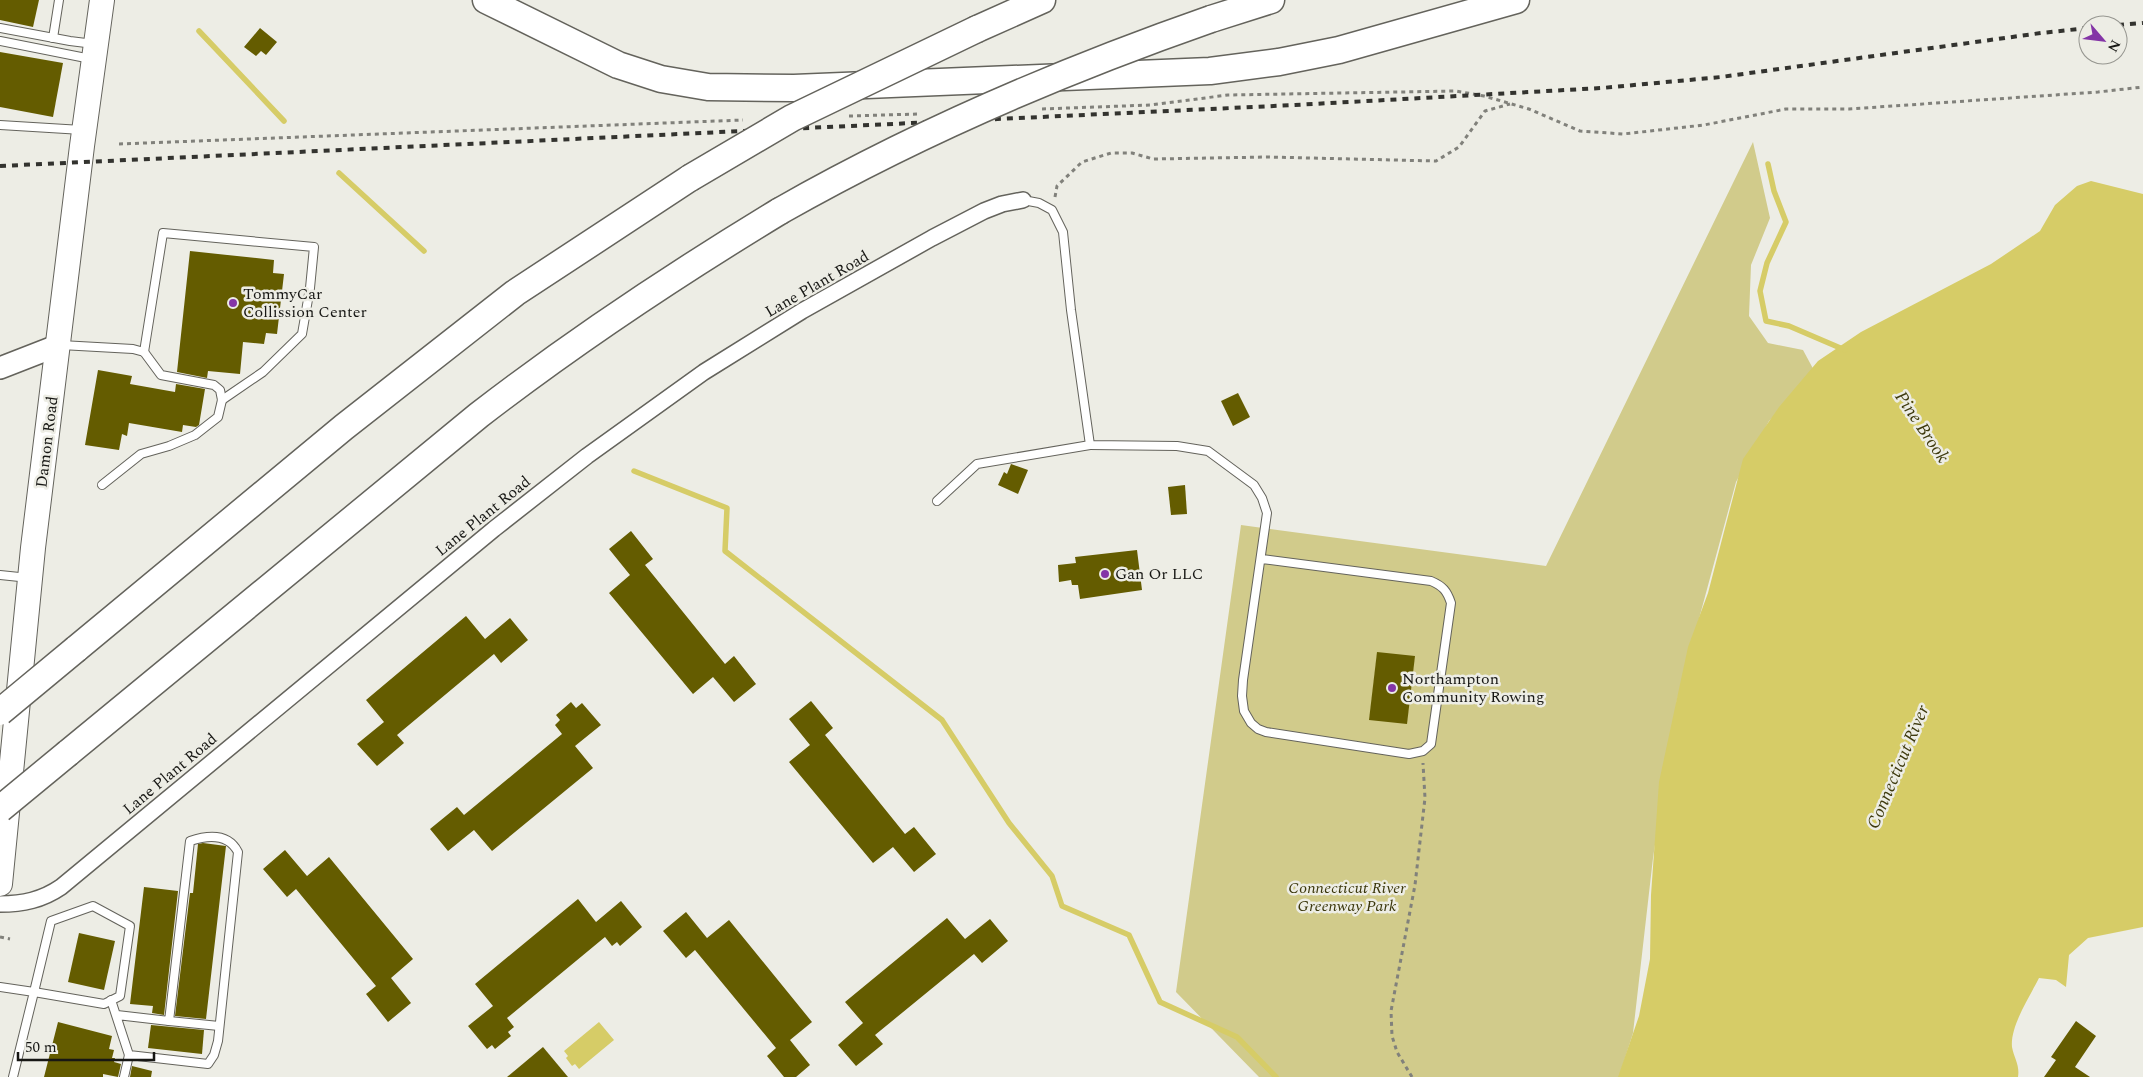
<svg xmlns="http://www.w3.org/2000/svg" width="2143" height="1077" viewBox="0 0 2143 1077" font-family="Spectral,serif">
  <rect width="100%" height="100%" fill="#edede5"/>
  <path fill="#d1cb8b" d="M 1753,142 L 1770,218 L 1751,265 L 1749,316 L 1768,343 L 1803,350 L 1817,376 L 1769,421 L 1736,482 L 1677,700 L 1653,858 L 1633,1033 L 1619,1077 L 1259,1077 L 1176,992 L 1241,525 L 1546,566 Z"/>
  <g fill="#d6cc67">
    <path d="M 2091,181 L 2143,194 L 2143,927 L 2088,938 L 2069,955 L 2066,987 L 2056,980 L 2039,978 C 2030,996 2010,1026 2012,1047 C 2014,1058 2020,1065 2018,1077 L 1618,1077 L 1639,1016 L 1650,959 L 1651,895 L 1659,782 L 1688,647 L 1708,593 L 1743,459 L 1779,407 L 1818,361 L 1861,332 L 1991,264 L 2040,231 L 2055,205 L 2077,186 Z"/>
    <path d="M 599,1022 L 614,1040 L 579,1069 L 575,1064 L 572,1066 L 566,1058 L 568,1056 L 564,1051 Z"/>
  </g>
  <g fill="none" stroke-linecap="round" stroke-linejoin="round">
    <g stroke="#d6cc67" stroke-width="5.5">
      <path d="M 199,31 L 284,121"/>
      <path d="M 1768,164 L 1774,191 L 1786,222 L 1767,263 L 1760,291 L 1766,321 L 1789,326 L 1845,350"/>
      <path d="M 339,173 L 424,251"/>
      <path d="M 634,471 L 727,508 L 725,551 L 942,720 L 1009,823 L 1052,876 L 1062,906 L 1129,935 L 1160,1002 L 1237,1037 L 1276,1077"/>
    </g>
  </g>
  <g fill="#645c00">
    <path d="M 0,0 L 39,0 L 33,27 L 0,20 Z"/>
    <path d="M 260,28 L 277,42 L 266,55 L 261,51 L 256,56 L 244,47 Z"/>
    <path d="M 0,52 L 63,63 L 53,117 L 0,107 Z"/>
    <path d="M 190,251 L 274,260 L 273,273 L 284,274 L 277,334 L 266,333 L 264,344 L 243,342 L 240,374 L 208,371 L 207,378 L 177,372 Z"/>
    <path d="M 98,370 L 132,376 L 130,384 L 175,392 L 176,384 L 205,389 L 199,425 L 196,427 L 183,425 L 182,432 L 129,423 L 127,436 L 122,434 L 119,450 L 85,445 Z"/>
    <path d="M 1238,393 L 1250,417 L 1233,426 L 1221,401 Z"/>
    <path d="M 1011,464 L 1028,470 L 1018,494 L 998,485 L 1004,472 L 1007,474 Z"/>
    <path d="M 1185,485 L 1187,514 L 1171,515 L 1168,487 Z"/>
    <path d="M 631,531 L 653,559 L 645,565 L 725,664 L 734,656 L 756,684 L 734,702 L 713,677 L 693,694 L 609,593 L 630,575 L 609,549 Z"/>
    <path d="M 1137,550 L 1142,590 L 1080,599 L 1078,585 L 1072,585 L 1071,580 L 1059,582 L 1058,565 L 1076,563 L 1075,557 Z"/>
    <path d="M 466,616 L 485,639 L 510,618 L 528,640 L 501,663 L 494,654 L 397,735 L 404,743 L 377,766 L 357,744 L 384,722 L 366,700 Z"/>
    <path d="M 1377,652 L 1415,656 L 1407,724 L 1369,720 Z"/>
    <path d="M 811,701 L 833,728 L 825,735 L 905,834 L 914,827 L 936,854 L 914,872 L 893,847 L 873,863 L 789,762 L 810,745 L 789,719 Z"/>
    <path d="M 571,702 L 576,708 L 582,703 L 601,725 L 575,746 L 593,768 L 492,851 L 474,830 L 448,851 L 430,829 L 457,807 L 464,815 L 562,734 L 555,725 L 560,720 L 556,715 Z"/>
    <path d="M 203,843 L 226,846 L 206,1019 L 175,1016 L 190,893 L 193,893 L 198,844 Z"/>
    <path d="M 285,850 L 307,876 L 329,857 L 413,959 L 391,978 L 411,1003 L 388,1022 L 366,994 L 376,986 L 296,889 L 287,897 L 263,869 Z"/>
    <path d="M 144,887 L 178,891 L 164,1015 L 152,1013 L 153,1006 L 130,1004 Z"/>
    <path d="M 578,899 L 596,922 L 621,901 L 642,927 L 620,946 L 617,942 L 612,946 L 605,937 L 507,1018 L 514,1027 L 508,1032 L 511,1036 L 495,1049 L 492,1045 L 487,1049 L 468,1026 L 493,1006 L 475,984 Z"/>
    <path d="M 686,912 L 707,938 L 729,920 L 812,1022 L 790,1040 L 810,1065 L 796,1077 L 784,1077 L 767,1056 L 776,1048 L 695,950 L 686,958 L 663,931 Z"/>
    <path d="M 947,918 L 965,939 L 990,919 L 1008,941 L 982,963 L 974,954 L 875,1035 L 883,1044 L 856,1066 L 838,1045 L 863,1023 L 845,1002 Z"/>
    <path d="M 79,933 L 115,941 L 104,990 L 68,982 Z"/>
    <path d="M 2076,1021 L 2096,1036 L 2075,1067 L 2090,1077 L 2044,1077 L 2056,1060 L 2051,1057 Z"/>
    <path d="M 58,1022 L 112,1036 L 109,1049 L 114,1050 L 112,1058 L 115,1058 L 114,1062 L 121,1064 L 118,1077 L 103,1074 L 103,1077 L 44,1077 Z"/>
    <path d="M 151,1025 L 204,1030 L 202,1054 L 148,1048 Z"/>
    <path d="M 543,1047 L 568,1077 L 507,1077 Z"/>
    <path d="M 132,1066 L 152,1071 L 151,1077 L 130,1077 Z"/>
  </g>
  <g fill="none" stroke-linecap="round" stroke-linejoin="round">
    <defs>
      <g id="lane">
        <path d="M 0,28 L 70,41 L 94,44"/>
        <path d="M 53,38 L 59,0"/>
        <path d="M 0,41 L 91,59"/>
        <path d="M 0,125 L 82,130"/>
        <path d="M 1023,200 L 1039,203 L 1052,210 L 1063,232 L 1071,310 L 1090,445 L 1177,446 L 1208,451 L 1254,485 L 1262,498 L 1267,513 L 1243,680 L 1242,696 L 1244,711 L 1251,723 L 1258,729 L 1266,732 L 1409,754 L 1423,751 L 1431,744 L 1451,603 C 1447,591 1443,586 1431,581 L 1262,559"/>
        <path d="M 61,345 L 133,349 L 144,352 L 161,375 L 214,385 L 220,390 L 222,400 L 218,417 L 209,424 L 195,435 L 169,446 L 141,454 L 102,485"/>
        <path d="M 144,352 L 163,233 L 314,247 L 310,288 L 302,334 L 263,372 L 222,400"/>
        <path d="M 937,501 L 977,464 L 1090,445"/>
        <path d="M 0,575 L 29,578"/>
        <path d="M 93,906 L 130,926 L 120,996 L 104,1004 L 34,992 L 51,921 Z"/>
        <path d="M 0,987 L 34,992 L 13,1077"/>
        <path d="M 111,1000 L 129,1055 L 208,1064 L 214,1055 L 218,1041 L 238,852 C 228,833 208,835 190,841 L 169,1021 L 117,1015"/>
        <path d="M 169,1021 L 219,1026"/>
        <path d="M 124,1077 L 129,1055"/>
      </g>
      <path id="street" d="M 0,904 C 23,904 42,900 61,887 L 494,529 L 587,456 L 704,372 L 802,311 L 932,238 L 984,211 L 1002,204 L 1023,200"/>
      <path id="secondary" d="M 0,368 L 59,345"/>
      <path id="primary" d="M 0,884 L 33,548 L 82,146 L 102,0"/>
      <g id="highway">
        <path d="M 486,0 L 618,65 L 661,79 L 708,87 L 794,88 L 1210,71 L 1279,62 L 1339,50 L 1516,0"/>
        <path d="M 1211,19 L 1271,0"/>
        <path d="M 977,29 L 1042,0"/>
        <path d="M 76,649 L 344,427 L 515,293 L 690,178"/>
        <path d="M 68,753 L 479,415 C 575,341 676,274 780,211"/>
      </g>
    </defs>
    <use href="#lane" stroke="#64635c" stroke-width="10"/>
    <use href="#street" stroke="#64635c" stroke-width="18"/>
    <use href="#secondary" stroke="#64635c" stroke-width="24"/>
    <use href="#primary" stroke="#64635c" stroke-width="26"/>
    <use href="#highway" stroke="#64635c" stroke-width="29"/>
    <g stroke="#81817b" stroke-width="3" stroke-dasharray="4 4" stroke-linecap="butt">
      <path d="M 1042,109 L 1150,105 L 1228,95 L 1456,91 L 1484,96 L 1529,109 L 1580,131 L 1623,134 L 1704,125 L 1786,109 L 1849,109 L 2098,92 L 2143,87"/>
      <path d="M 849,116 L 918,114"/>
      <path d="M 119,144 L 743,120"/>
      <path d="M 1055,197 L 1057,186 L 1082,162 L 1111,153 L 1132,153 L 1153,159 L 1268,157 L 1436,161 L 1459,147 L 1485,111 L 1510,104"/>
      <path d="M 0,937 L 10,939"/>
      <path d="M 1412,1077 L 1397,1052 L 1392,1036 L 1391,1011 L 1415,885 L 1425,798 L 1423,763"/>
    </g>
    <use href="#lane" stroke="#fff" stroke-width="8"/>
    <use href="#street" stroke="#fff" stroke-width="15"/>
    <use href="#secondary" stroke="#fff" stroke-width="21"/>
    <use href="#primary" stroke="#fff" stroke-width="24"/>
    <use href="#highway" stroke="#fff" stroke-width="26"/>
    <g stroke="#33332f" stroke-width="4" stroke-dasharray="6 6" stroke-linecap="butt">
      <path d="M 2118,25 L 2143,23"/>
      <path d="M 0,166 L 1295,105 L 1602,88 L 1721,77 L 2041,33 L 2088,28"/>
    </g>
    <defs>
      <g id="highway-bridge">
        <path d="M 690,178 L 792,118 L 977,29"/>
        <path d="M 780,211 C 917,133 1062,71 1211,19"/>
        <path d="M 0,712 L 76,649"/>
        <path d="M 0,809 L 68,753"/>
      </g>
    </defs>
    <use href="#highway-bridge" stroke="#64635c" stroke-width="29" stroke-linecap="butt"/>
    <use href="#highway-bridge" stroke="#fff" stroke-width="26"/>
  </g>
  <g fill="#8435a6" stroke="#edede5" stroke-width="2">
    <circle cx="233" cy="303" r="5"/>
    <circle cx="1105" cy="574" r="5"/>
    <circle cx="1392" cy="688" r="5"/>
  </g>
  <g text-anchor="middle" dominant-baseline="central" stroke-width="5" stroke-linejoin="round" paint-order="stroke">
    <g font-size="16" fill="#171714" stroke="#edede5">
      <text transform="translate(817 284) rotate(-30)">Lane Plant Road</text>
      <text transform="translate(47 442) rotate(-83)">Damon Road</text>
      <text transform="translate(483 516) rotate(-39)">Lane Plant Road</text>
      <text transform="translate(170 774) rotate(-40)">Lane Plant Road</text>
    </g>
    <g font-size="16" fill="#171714" stroke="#edede5" text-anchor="start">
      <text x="243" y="294">TommyCar<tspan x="243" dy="18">Collission Center</tspan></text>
      <text x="1115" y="574">Gan Or LLC</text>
      <text x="1402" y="679">Northampton<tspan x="1402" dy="18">Community Rowing</tspan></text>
    </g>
    <g font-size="16" font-style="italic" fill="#3a360a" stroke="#edede5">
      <text x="1347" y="888">Connecticut River<tspan x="1347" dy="18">Greenway Park</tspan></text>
    </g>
    <g font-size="18" font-style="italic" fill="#3e3a0e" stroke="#edede5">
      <text transform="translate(1922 427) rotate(56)">Pine Brook</text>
      <text transform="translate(1898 767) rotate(-67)">Connecticut River</text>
    </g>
  </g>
  <g transform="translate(2103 40) rotate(118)"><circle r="24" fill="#edede5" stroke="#979791"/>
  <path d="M0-4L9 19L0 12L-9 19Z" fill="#8435a6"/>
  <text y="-8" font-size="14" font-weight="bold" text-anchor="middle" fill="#171714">N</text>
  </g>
  <path d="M18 1052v8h136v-8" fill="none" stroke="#171714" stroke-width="2.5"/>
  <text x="25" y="1052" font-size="15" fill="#171714" stroke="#edede5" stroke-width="4" paint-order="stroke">50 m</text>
</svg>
